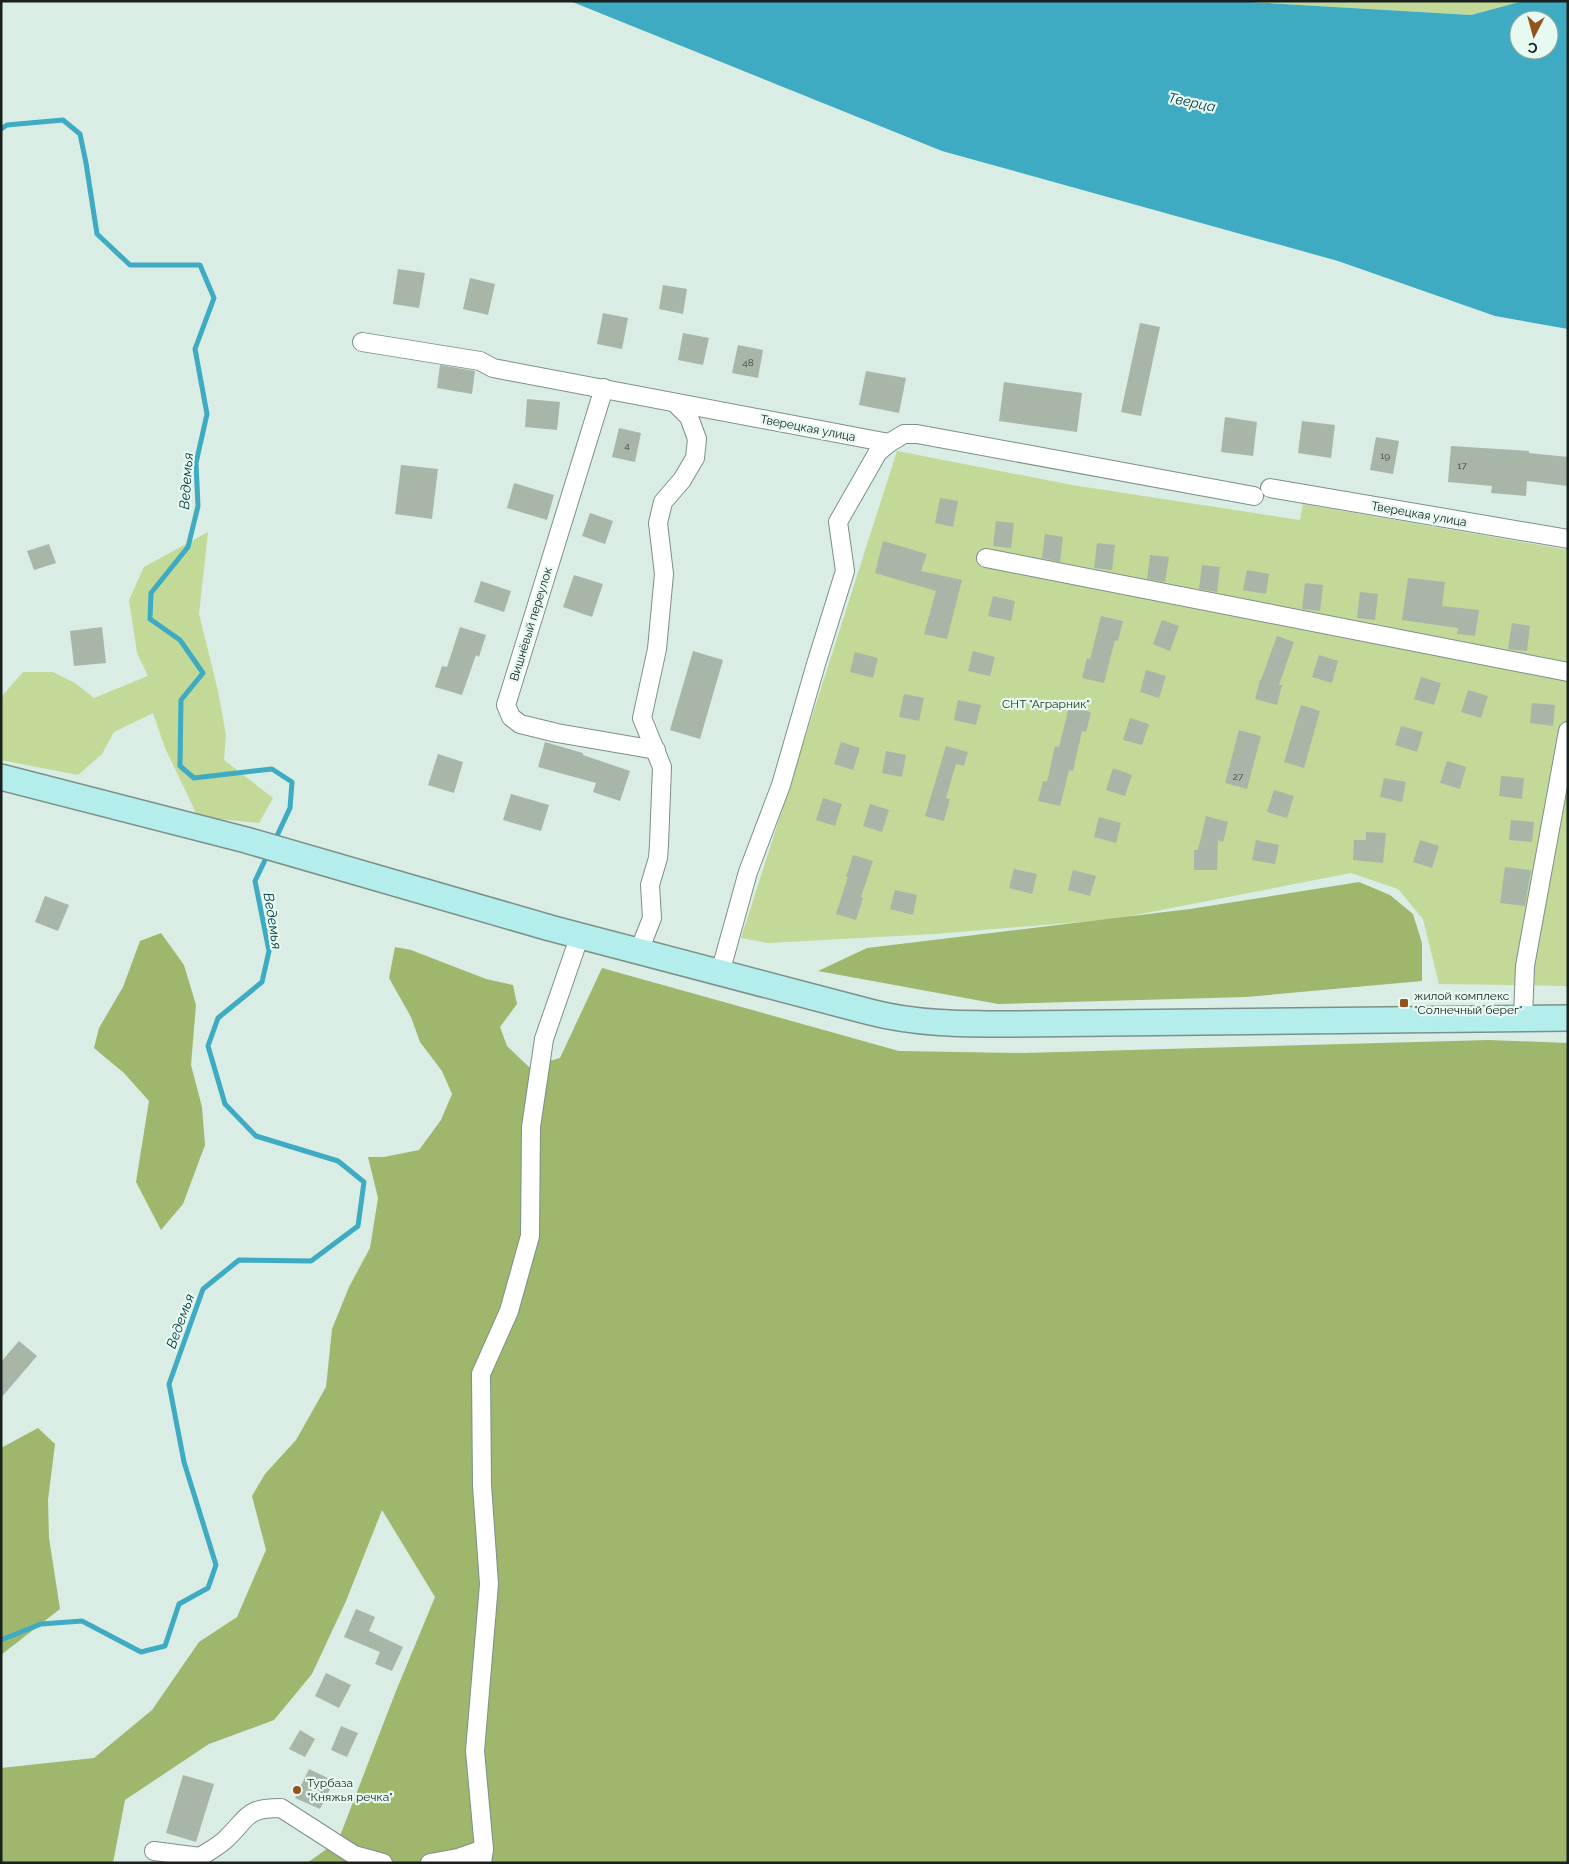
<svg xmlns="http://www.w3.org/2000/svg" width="1569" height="1864" viewBox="0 0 1569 1864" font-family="Raleway,sans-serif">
  <rect width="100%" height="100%" fill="#d9ede5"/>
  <g fill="#c2d998">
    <path d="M 1233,1 L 1523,1 L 1471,15 Z"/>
    <path d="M 897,451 L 1072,485 L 1300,520 L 1303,504 L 1568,550 L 1568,986 L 1439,984 L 1423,919 L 1398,889 L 1351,873 L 1115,919 L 935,934 L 768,943 L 741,938 Z"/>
    <path d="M 208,532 L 199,614 L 218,691 L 226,735 L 224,760 L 273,798 L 259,823 L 198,817 L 165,748 L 153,713 L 114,732 L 102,754 L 78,775 L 1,760 L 1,700 L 3,695 L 23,672 L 53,672 L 75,683 L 94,698 L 148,676 L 137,653 L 129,600 L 144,567 Z"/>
  </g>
  <g fill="#9eb76d">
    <path d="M 1359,882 L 1390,895 L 1413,914 L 1422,943 L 1422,981 L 1246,997 L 998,1004 L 818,971 L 867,948 L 1190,909 Z"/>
    <path d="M 161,933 L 184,965 L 196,1005 L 191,1065 L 202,1107 L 205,1145 L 183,1204 L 161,1230 L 136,1182 L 149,1101 L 124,1073 L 94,1048 L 99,1028 L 123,987 L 140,941 Z"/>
    <path d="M 395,947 L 411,950 L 486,979 L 513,985 L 517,1004 L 500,1027 L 507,1046 L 529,1067 L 560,1058 L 602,968 L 899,1051 L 1024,1053 L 1489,1040 L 1568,1043 L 1568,1863 L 307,1863 L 338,1841 L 396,1691 L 435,1597 L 382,1510 L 346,1601 L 312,1674 L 274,1720 L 209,1744 L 125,1800 L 113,1863 L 1,1863 L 1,1768 L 94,1758 L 152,1710 L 199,1642 L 237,1617 L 266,1550 L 252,1496 L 265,1474 L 296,1440 L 326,1387 L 332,1329 L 349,1287 L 370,1248 L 378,1198 L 368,1157 L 384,1157 L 419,1150 L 441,1120 L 452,1094 L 442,1071 L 420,1042 L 411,1017 L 389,978 Z"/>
    <path d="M 38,1428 L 55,1444 L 48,1500 L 49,1538 L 60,1609 L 1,1655 L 1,1448 Z"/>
  </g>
  <path fill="#3eabc2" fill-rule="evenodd" d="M 570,1 L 1233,1 L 1471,15 L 1523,1 L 1568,1 L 1568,329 L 1495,316 L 1338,261 L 942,151 ZM 1519,20 L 1549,20 L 1549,50 L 1519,50 Z"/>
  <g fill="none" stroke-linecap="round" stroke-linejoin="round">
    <g stroke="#3eabc2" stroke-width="5">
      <path d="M 1,129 L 7,125 L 63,120 L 80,134 L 86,163 L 97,234 L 130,265 L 200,265 L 214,298 L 195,349 L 207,414 L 196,463 L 198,506 L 188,547 L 151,593 L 150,619 L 180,640 L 203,673 L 181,700 L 180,766 L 194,778 L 272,769 L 292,782 L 290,808 L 275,840"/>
      <path d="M 1,1640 L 41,1624 L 82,1621 L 141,1652 L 165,1646 L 179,1604 L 208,1588 L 216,1565 L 184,1462 L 169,1384 L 203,1289 L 239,1260 L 311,1261 L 358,1226 L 364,1182 L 338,1161 L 256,1136 L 225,1104 L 208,1046 L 218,1018 L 262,982 L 269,951 L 255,881 L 268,854"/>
    </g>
  </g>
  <g fill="#a8b6a8">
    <path d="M 398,269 L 425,273 L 419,308 L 393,304 Z"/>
    <path d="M 470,278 L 495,284 L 488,315 L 463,309 Z"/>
    <path d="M 663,285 L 687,289 L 683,314 L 659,309 Z"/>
    <path d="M 603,313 L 628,318 L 622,349 L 597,344 Z"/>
    <path d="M 1140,323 L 1160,327 L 1141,416 L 1121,412 Z"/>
    <path d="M 683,333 L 709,338 L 703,365 L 678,360 Z"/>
    <path d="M 738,345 L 763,350 L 758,378 L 732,373 Z"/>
    <path d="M 440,365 L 475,371 L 472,394 L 437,388 Z"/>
    <path d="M 866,371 L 906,378 L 899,413 L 859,405 Z"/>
    <path d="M 1004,382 L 1082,393 L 1077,432 L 999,421 Z"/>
    <path d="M 527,399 L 560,402 L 557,430 L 525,427 Z"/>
    <path d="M 1225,417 L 1257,422 L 1253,456 L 1221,452 Z"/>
    <path d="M 1302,421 L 1335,425 L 1331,458 L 1298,453 Z"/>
    <path d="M 619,428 L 641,433 L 635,462 L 612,457 Z"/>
    <path d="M 1376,437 L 1399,441 L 1393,474 L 1370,470 Z"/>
    <path d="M 1451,446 L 1529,451 L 1529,453 L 1568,457 L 1568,486 L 1527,481 L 1526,496 L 1491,493 L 1492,486 L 1448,482 Z"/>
    <path d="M 401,465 L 438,469 L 432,519 L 395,514 Z"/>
    <path d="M 514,483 L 554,495 L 547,520 L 507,508 Z"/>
    <path d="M 940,498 L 958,501 L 953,527 L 935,523 Z"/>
    <path d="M 590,513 L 613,521 L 605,544 L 582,536 Z"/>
    <path d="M 996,521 L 1014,523 L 1011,548 L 993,546 Z"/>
    <path d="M 1045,534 L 1063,537 L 1060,562 L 1042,558 Z"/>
    <path d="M 883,541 L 927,554 L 921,571 L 962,580 L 947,639 L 924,634 L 936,591 L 875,573 Z"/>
    <path d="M 1097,543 L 1115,545 L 1112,570 L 1094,568 Z"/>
    <path d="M 49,544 L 56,563 L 34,570 L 27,551 Z"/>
    <path d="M 1150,555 L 1169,557 L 1165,582 L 1147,579 Z"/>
    <path d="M 1202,565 L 1220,567 L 1217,592 L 1199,589 Z"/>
    <path d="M 1247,570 L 1269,574 L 1266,594 L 1243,590 Z"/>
    <path d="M 574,575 L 603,584 L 592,617 L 563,607 Z"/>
    <path d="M 1408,578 L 1445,582 L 1442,606 L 1479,610 L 1475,636 L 1457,634 L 1458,628 L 1402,620 Z"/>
    <path d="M 481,581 L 511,591 L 504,612 L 474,602 Z"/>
    <path d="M 1305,583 L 1323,585 L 1320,611 L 1302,609 Z"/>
    <path d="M 1360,592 L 1378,594 L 1375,620 L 1357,618 Z"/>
    <path d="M 993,596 L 1015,601 L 1011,621 L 988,616 Z"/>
    <path d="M 1101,616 L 1123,621 L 1118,641 L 1115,640 L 1104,683 L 1082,678 L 1087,658 L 1090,659 Z"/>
    <path d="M 1162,620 L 1179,626 L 1170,651 L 1153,644 Z"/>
    <path d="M 1512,623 L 1530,626 L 1527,651 L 1508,649 Z"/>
    <path d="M 102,627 L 106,663 L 74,666 L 70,631 Z"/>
    <path d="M 460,627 L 486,635 L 479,657 L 476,655 L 462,695 L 435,687 L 442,666 L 447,667 Z"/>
    <path d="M 1277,636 L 1294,642 L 1279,685 L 1282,685 L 1277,705 L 1255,699 L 1260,680 L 1261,680 Z"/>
    <path d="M 693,651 L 723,660 L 700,739 L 670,730 Z"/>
    <path d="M 973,651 L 995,657 L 990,676 L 968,671 Z"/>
    <path d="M 855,652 L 878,658 L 873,678 L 850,672 Z"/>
    <path d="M 1319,655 L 1338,661 L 1332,683 L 1312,677 Z"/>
    <path d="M 1146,670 L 1166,676 L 1159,698 L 1140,692 Z"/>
    <path d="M 1421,677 L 1441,683 L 1434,705 L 1414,699 Z"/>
    <path d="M 1468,690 L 1488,696 L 1481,718 L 1461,712 Z"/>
    <path d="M 904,694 L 924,698 L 919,721 L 899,717 Z"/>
    <path d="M 958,700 L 981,705 L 976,725 L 954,720 Z"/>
    <path d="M 1532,703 L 1555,705 L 1553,726 L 1530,723 Z"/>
    <path d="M 1301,705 L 1320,711 L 1304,768 L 1284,762 Z"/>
    <path d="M 1069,707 L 1091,712 L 1086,732 L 1082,731 L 1073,771 L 1069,770 L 1060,806 L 1038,801 L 1043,781 L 1047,782 L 1055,746 L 1059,747 Z"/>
    <path d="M 1130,718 L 1149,724 L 1142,745 L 1123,740 Z"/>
    <path d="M 1401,726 L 1423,732 L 1417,752 L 1395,745 Z"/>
    <path d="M 1239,730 L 1261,736 L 1247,789 L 1225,783 Z"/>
    <path d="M 545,742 L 583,753 L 583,755 L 630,771 L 620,801 L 593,792 L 596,783 L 538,767 Z"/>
    <path d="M 841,742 L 860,748 L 853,770 L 834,764 Z"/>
    <path d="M 946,746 L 968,752 L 964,766 L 956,764 L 946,798 L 950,799 L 944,821 L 925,816 Z"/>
    <path d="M 886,751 L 906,755 L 902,777 L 882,773 Z"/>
    <path d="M 438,754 L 463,762 L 454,793 L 428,785 Z"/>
    <path d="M 1447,761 L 1466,767 L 1460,789 L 1440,783 Z"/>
    <path d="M 1113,768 L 1132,775 L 1125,796 L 1106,790 Z"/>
    <path d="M 1501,776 L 1524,778 L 1522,799 L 1499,796 Z"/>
    <path d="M 1384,778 L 1406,782 L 1402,802 L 1380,797 Z"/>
    <path d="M 1274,790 L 1294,796 L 1287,818 L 1267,812 Z"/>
    <path d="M 511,794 L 549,805 L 541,831 L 503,820 Z"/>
    <path d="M 823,798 L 842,804 L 835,826 L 816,820 Z"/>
    <path d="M 870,804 L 889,810 L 882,832 L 863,826 Z"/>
    <path d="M 1206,816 L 1228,822 L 1223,842 L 1218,840 L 1217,870 L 1194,870 L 1194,850 L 1198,850 Z"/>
    <path d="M 1099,817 L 1121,823 L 1116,843 L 1094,837 Z"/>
    <path d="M 1511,820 L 1534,822 L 1532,842 L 1509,840 Z"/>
    <path d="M 1366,832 L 1386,833 L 1383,863 L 1353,860 L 1354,840 L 1366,840 Z"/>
    <path d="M 1256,840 L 1279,845 L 1275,864 L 1252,860 Z"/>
    <path d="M 1420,840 L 1439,846 L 1432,868 L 1413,862 Z"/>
    <path d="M 853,855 L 873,861 L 861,897 L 863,898 L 856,920 L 836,914 L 848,877 L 846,877 Z"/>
    <path d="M 1505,867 L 1531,870 L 1525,906 L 1500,903 Z"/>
    <path d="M 1014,869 L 1037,874 L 1032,894 L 1009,888 Z"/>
    <path d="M 1073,870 L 1096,876 L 1090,896 L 1068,890 Z"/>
    <path d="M 895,890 L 917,895 L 913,915 L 890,909 Z"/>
    <path d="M 45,896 L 69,905 L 58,931 L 35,922 Z"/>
    <path d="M 19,1341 L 37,1356 L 1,1398 L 1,1362 Z"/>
    <path d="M 356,1609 L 375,1617 L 369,1631 L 403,1647 L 392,1671 L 375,1664 L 380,1652 L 344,1637 Z"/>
    <path d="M 326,1673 L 351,1685 L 339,1708 L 315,1696 Z"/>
    <path d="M 341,1726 L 358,1733 L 347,1757 L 331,1750 Z"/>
    <path d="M 300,1730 L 315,1739 L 305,1757 L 289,1749 Z"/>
    <path d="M 309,1769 L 334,1781 L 320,1809 L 295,1798 Z"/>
    <path d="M 183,1775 L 214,1784 L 196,1842 L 166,1833 Z"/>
  </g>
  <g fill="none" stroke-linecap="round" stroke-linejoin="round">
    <defs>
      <g id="minor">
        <path d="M 362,342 L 480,361 L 493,368 L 889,443 L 904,434 L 917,434 L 1254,496"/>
        <path d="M 604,388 L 506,705 L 511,717 L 520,724 L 557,733 L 656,750"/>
        <path d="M 1270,488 L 1568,539"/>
        <path d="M 986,558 L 1568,672"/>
        <path d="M 639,951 L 652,918 L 650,885 L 658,858 L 659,844 L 662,767 L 642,718 L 657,649 L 664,574 L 658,523 L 663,502 L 682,480 L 695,458 L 697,439 L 689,417 L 675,403"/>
        <path d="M 720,973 L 748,872 L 781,785 L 816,664 L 845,571 L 838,522 L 878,452 L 889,443"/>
        <path d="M 1523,1018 L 1525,966 L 1568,731"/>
        <path d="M 154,1851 L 200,1857 C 209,1851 219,1846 226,1839 C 249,1817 245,1808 281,1808 L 354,1855 L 383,1863"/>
        <path d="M 430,1863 L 458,1858 L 484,1849"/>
        <path d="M 482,1863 L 484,1849 L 475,1751 L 489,1584 L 482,1485 L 481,1374 L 509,1311 L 530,1236 L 531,1127 L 544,1039 L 580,935"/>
      </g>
      <path id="secondary" d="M 1,777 L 246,840 L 550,928 L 870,1012 C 916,1024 962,1024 1010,1024 L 1568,1018"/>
    </defs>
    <use href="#minor" stroke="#7d9088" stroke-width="20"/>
    <use href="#secondary" stroke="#7d9088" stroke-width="28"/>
    <use href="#minor" stroke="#fff" stroke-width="18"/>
    <use href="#secondary" stroke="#b3eeed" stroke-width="25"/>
  </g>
  <g fill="#94531e" stroke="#e6faf2" stroke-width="2">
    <rect x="1399" y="998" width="10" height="10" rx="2.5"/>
    <circle cx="297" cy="1790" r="5"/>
  </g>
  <g text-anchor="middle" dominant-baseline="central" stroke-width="4.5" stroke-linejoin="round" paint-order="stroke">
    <g font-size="10" fill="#3d4640">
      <text x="748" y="362">48</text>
      <text x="627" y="445">4</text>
      <text x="1385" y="455">19</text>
      <text x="1462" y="465">17</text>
      <text x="1238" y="776">27</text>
    </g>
    <g font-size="12" fill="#19201d" stroke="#e6faf2">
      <text transform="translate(808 428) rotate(11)">Тверецкая улица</text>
      <text transform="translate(1419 514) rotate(10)">Тверецкая улица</text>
      <text transform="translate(531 624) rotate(-73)">Вишнёвый переулок</text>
    </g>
    <g font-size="12" fill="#263010" stroke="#e6faf2">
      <text x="1046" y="704">СНТ "Аграрник"</text>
    </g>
    <g font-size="12" fill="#19201d" stroke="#e6faf2" text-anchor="start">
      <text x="1414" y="996">жилой комплекс<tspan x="1414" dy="14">"Солнечный берег"</tspan></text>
      <text x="307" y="1783">Турбаза<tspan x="307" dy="14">"Княжья речка"</tspan></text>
    </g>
    <g font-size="14" font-style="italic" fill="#01353f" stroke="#e6faf2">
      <text transform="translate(1192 102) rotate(12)">Тверца</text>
      <text transform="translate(186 481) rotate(-86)">Ведемья</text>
      <text transform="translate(273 921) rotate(81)">Ведемья</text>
      <text transform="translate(180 1321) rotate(-70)">Ведемья</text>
    </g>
  </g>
  <rect width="1569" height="1864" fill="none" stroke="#19201d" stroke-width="5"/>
  <g transform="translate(1534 35) rotate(186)"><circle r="24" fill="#e6faf2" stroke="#94a39d"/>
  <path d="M0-4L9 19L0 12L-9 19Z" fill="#94531e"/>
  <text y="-8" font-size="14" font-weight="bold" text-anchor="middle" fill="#19201d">С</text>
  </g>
</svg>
